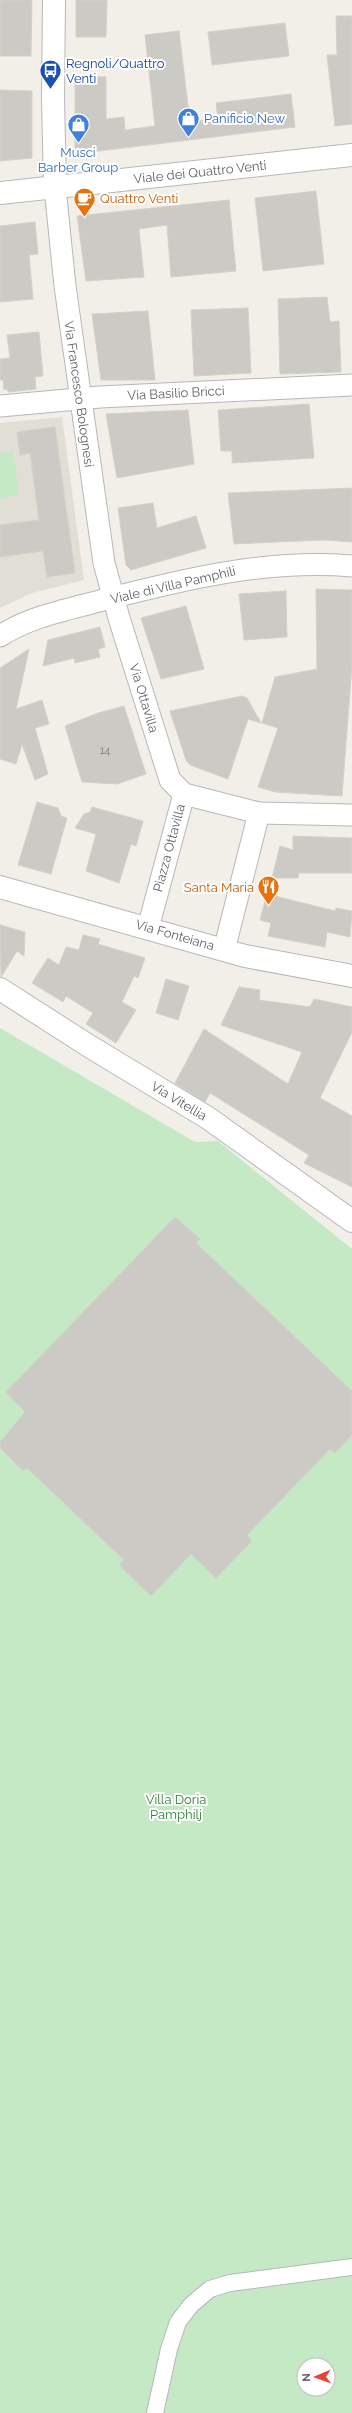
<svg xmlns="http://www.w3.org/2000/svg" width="352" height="2413" viewBox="0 0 352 2413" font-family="Raleway,sans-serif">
  <rect width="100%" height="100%" fill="#f1efe8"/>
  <path fill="#e1ded6" d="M 62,417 L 84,580 L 32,593 L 0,608 L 0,423 Z"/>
  <g fill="#c5e8c5" fill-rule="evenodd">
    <path d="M 13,451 L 19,495 L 0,498 L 0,453 Z"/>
    <path d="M 0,1028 L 195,1142 L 218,1141 L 352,1249 L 352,2413 L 0,2413 ZM 304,2365 L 328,2365 L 328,2389 L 304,2389 Z"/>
  </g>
  <g fill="#cccac5" stroke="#d6d1c6">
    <path d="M 0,0 L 32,0 L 31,56 L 0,56 Z"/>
    <path d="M 76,0 L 107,0 L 106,37 L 76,37 Z"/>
    <path d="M 336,16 L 352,16 L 352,124 L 335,126 L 327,55 L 337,55 Z"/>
    <path d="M 285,23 L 289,56 L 212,65 L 208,32 Z"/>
    <path d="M 179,31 L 190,122 L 218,119 L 216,103 L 291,94 L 295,127 L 75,154 L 75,76 L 106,77 L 106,119 L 124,117 L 125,130 L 155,126 L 145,35 Z"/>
    <path d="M 0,90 L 32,91 L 32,158 L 0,161 Z"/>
    <path d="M 316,191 L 324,264 L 263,271 L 255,198 Z"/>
    <path d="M 229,200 L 236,271 L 171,277 L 167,225 L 139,229 L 144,277 L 86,281 L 77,216 Z"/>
    <path d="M 35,222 L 38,254 L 29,255 L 33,299 L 0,302 L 0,226 Z"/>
    <path d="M 327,297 L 330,322 L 339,321 L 341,372 L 280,374 L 278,299 Z"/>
    <path d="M 248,308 L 251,373 L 194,376 L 191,310 Z"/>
    <path d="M 148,311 L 155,380 L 101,380 L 92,314 Z"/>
    <path d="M 39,332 L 43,376 L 35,377 L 36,389 L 8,392 L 8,389 L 4,390 L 3,380 L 0,380 L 0,359 L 10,358 L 7,335 Z"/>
    <path d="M 309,404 L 314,458 L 232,463 L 232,451 L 221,451 L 218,410 Z"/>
    <path d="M 188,410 L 194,464 L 117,478 L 106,414 Z"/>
    <path d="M 55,427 L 75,573 L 47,577 L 43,551 L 0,557 L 0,525 L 39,520 L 30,453 L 20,455 L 17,432 Z"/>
    <path d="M 352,488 L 352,542 L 324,540 L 234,544 L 228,493 Z"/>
    <path d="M 153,503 L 157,528 L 196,516 L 206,548 L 131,570 L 126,565 L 118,508 Z"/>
    <path d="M 316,589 L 352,590 L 352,665 L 342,796 L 275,792 L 258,787 L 278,728 L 262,723 L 275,677 L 317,669 Z"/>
    <path d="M 286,591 L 287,637 L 244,640 L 239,594 Z"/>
    <path d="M 186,606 L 204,669 L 161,679 L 141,618 Z"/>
    <path d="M 100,627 L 105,647 L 98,649 L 100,657 L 75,663 L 74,658 L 43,666 L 48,640 Z"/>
    <path d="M 29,649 L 16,709 L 42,700 L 49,724 L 35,728 L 48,774 L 35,780 L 22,744 L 16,764 L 0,759 L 0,668 Z"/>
    <path d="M 242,696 L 247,698 L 261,723 L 248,719 L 228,779 L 190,765 L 186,760 L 170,711 Z"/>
    <path d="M 124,706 L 146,774 L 117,784 L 82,782 L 65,726 L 98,713 Z"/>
    <path d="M 37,802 L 58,808 L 61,816 L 67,818 L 51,874 L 18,865 Z"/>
    <path d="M 92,807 L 143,821 L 136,846 L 131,844 L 119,883 L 86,871 L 96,834 L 75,828 L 84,814 L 90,812 Z"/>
    <path d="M 293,836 L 352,838 L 352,873 L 299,873 L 298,878 L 272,878 L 280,846 L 293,850 Z"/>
    <path d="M 267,894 L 335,911 L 336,908 L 352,911 L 350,937 L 327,932 L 325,947 L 268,936 L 271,923 L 260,920 Z"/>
    <path d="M 0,925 L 25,932 L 24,956 L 17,951 L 1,977 Z"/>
    <path d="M 83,935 L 100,939 L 98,944 L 145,958 L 138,978 L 134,976 L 122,1002 L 136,1010 L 116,1043 L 86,1024 L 93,1013 L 66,996 L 63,1002 L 32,983 L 48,958 L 59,965 L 66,947 L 79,950 Z"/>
    <path d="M 166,979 L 189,986 L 178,1020 L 156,1013 Z"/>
    <path d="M 239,987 L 260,990 L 259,1000 L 310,1007 L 314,999 L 352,1007 L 352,1032 L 320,1098 L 352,1116 L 352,1187 L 304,1163 L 309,1155 L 210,1093 L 205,1102 L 175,1083 L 204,1029 L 288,1084 L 302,1052 L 221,1025 Z"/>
    <path d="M 175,1217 L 200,1239 L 196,1243 L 352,1391 L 352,1435 L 335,1453 L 330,1449 L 247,1535 L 252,1541 L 216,1578 L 191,1554 L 151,1596 L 119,1565 L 124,1560 L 27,1468 L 23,1471 L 0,1448 L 0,1442 L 25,1412 L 6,1392 Z"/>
  </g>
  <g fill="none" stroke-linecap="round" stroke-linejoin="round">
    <defs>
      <path id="pedestrian" d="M 155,2413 L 169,2349 L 178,2322 L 191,2305 L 210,2289 L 230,2283 L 352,2267"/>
      <g id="minor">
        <path d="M 55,188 L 65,286 L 104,563 L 119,618 L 170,780 L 184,794 L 259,813 L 352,815"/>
        <path d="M 0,406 L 100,397 L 352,385"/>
        <path d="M 0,636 C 31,616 67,610 103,600 C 185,579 266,559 352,566"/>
        <path d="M 148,928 L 184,794"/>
        <path d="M 224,950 L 259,813"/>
      </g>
      <g id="tertiary">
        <path d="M 54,0 L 53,98 L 55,188"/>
        <path d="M 0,193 L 352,155"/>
        <path d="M 0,887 L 245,956 L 352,976"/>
        <path d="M 0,989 L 89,1046 L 208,1118 L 352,1221"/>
      </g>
    </defs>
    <use href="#pedestrian" stroke="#b5b8bc" stroke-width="18"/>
    <use href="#minor" stroke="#b5b8bc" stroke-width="23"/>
    <use href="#tertiary" stroke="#b5b8bc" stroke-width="24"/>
    <use href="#pedestrian" stroke="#fff" stroke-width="16"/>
    <use href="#minor" stroke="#fff" stroke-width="21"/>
    <use href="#tertiary" stroke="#fff" stroke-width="22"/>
  </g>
  <defs>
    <symbol id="bus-pin" viewBox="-11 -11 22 30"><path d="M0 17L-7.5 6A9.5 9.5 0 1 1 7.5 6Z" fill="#1a4fb4" stroke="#fff"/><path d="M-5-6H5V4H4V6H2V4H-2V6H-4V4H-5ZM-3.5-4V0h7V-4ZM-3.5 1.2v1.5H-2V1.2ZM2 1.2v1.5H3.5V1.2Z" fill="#fff"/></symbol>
    <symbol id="shop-pin" viewBox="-11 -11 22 30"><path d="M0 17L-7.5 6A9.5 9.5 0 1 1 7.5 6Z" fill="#3f7fe0" stroke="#fff"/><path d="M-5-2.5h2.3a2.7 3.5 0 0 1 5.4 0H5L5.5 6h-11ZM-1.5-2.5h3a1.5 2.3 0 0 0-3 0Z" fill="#fff"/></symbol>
    <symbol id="cafe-pin" viewBox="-11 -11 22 30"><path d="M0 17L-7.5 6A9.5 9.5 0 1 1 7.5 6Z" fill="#e8710a" stroke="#fff"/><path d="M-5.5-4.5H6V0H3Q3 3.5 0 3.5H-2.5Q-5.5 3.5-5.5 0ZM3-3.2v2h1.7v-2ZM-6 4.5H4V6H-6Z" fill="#fff"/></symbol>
    <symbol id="restaurant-pin" viewBox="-11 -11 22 30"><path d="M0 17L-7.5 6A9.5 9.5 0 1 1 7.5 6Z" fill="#e8710a" stroke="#fff"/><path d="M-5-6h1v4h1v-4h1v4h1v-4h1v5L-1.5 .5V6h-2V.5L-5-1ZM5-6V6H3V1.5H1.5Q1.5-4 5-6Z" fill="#fff"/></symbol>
  </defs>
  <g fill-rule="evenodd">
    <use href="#bus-pin" x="38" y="58" width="25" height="34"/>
    <use href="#shop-pin" x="176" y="106" width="25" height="34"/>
    <use href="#shop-pin" x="66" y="112" width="25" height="34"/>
    <use href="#cafe-pin" x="72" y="186" width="25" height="34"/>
    <use href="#restaurant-pin" x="256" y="874" width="25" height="34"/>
  </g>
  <g text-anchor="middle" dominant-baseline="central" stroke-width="4" stroke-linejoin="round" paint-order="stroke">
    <g font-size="11" fill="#7a7d7f">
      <text x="105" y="750">14</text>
    </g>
    <g font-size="13" fill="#164399" stroke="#fff" text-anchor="start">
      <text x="66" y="63">Regnoli/Quattro<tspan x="66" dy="15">Venti</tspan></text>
    </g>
    <g font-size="13" fill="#366cbe" stroke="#fff" text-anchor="start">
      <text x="204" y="118">Panificio New</text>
      <text x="78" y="152" text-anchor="middle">Musci<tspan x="78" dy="15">Barber Group</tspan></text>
    </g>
    <g font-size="13" fill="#5f6368" stroke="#fff">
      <text transform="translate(200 172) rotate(-6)">Viale dei Quattro Venti</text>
      <text transform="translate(176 393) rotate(-3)">Via Basilio Bricci</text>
      <text transform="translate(79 394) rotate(82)">Via Francesco Bolognesi</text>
      <text transform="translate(173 585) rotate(-13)">Viale di Villa Pamphili</text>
      <text transform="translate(144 698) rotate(73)">Via Ottavilla</text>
      <text transform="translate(169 848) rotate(-75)">Piazza Ottavilla</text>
      <text transform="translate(175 935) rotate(16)">Via Fonteiana</text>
      <text transform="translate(179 1101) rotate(31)">Via Vitellia</text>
    </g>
    <g font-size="13" fill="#c56008" stroke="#fff" text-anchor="start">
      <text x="100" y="198">Quattro Venti</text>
      <text x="254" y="887" text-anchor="end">Santa Maria</text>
    </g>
    <g font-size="13" fill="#348238" stroke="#fff">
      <text x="176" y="1799">Villa Doria<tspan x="176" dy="15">Pamphilj</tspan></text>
    </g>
  </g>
  <g transform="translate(316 2377) rotate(268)"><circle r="19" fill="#ffffff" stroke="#bfc1c3"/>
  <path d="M0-3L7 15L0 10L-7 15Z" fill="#ea4335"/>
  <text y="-6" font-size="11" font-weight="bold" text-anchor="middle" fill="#5f6368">N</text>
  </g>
</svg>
